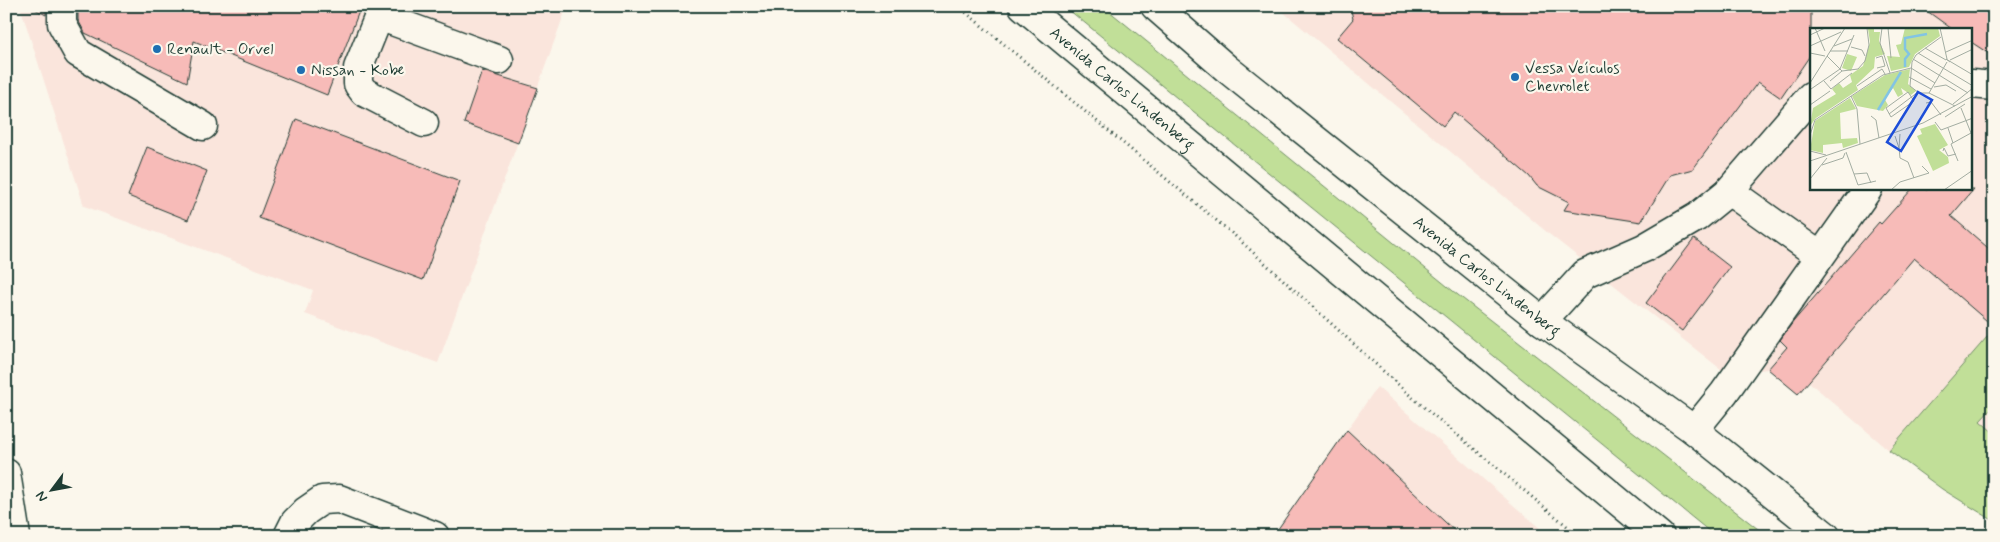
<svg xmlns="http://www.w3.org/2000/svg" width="2000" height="542" viewBox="0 0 2000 542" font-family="Mynerve,sans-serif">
  <rect width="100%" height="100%" fill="#fbf7ec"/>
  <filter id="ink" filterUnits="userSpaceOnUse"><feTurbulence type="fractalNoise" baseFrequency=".02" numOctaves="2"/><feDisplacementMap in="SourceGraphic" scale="10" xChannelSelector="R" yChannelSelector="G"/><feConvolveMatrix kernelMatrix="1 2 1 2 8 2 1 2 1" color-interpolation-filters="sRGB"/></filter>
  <g filter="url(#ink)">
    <g fill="#fae5dc" fill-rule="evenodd">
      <path d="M 20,6 L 567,6 L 438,363 L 305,314 L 313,290 L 84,206 Z"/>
      <path d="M 1276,6 L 1994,6 L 1994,456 L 1931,402 L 1889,450 L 1809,382 L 1798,394 L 1768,369 L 1727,374 L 1549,234 ZM 1811,29 L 1971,29 L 1971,189 L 1811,189 Z"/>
      <path d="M 1377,387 L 1549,536 L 1273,536 Z"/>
    </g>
    <g fill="#c1df98" stroke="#708e66">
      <path d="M 1064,6 L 1103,6 L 1458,295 L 1767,536 L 1715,536 Z"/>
      <path d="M 1994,329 L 1994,406 L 1980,421 L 1994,433 L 1994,521 L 1942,489 L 1889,450 Z"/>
    </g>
    <g fill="#f7bbb8" stroke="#1f3d34">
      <path d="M 29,6 L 46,6 L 46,15 Z"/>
      <path d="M 78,6 L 361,6 L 327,95 L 194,41 L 187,82 L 85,33 L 78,20 Z"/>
      <path d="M 1350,6 L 1811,6 L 1811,54 L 1781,98 L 1758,82 L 1693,169 L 1670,175 L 1641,222 L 1564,210 L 1569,202 L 1537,186 L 1529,176 L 1454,112 L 1443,126 L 1337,38 L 1353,19 Z"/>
      <path d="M 1920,6 L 1994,6 L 1994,57 L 1971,42 L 1971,29 L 1952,29 Z"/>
      <path d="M 482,71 L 538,88 L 518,143 L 464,123 Z"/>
      <path d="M 296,119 L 460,181 L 423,280 L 259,218 Z"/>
      <path d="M 147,147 L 207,171 L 188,220 L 128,196 Z"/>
      <path d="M 1912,189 L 1974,189 L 1951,216 L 1994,253 L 1994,327 L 1914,258 L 1798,394 L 1768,369 L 1787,347 L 1780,340 L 1793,322 L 1879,222 L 1881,224 Z"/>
      <path d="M 1694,239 L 1730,267 L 1682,331 L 1646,303 Z"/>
      <path d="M 1347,430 L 1460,536 L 1273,536 Z"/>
    </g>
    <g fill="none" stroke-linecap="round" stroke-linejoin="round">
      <defs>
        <g id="minor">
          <path d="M 62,6 L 62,24 L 78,53 L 203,126"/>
          <path d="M 383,6 L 358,68 L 358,84 L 364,92 L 424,123"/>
          <path d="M 379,16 L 499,60"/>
          <path d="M 1971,84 L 1994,86"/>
          <path d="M 1729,191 L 1820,256"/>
          <path d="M 1542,321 L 1585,274 L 1644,248 L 1697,217 L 1729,191 L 1811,96"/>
          <path d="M 1694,430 L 1724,393 L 1868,189"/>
          <path d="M 6,473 L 16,536"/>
          <path d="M 288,536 L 295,522 L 306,511 L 322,500 L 339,499 L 435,536"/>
        </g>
        <g id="major">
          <path id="s1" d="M 1023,6 L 1660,536"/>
          <path id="s2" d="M 1155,6 L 1227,69 L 1542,321 L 1694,430 L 1826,536"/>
        </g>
      </defs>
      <use href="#minor" stroke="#1f3d34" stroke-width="31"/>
      <use href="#major" stroke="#1f3d34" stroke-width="31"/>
      <path stroke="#1f3d34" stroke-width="3" stroke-dasharray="1 4" stroke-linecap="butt" d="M 958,6 L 1234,235 L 1414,399 L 1579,536"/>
      <use href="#minor" stroke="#fbf7ec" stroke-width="28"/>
      <use href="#major" stroke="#fbf7ec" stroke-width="28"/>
    </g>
  </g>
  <g fill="#1f6fb2" stroke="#fbf7ec" stroke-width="2">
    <circle cx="157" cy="49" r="5"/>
    <circle cx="301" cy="70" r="5"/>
    <circle cx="1515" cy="77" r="5"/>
  </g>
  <g text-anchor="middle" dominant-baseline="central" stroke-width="4.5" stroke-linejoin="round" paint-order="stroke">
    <g font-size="16" fill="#1f3d34" stroke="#fbf7ec" text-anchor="start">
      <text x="167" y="49">Renault - Orvel</text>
      <text x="1525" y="68">Vessa Veículos<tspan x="1525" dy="18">Chevrolet</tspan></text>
      <text x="311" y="70">Nissan - Kobe</text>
    </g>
    <g font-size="16" fill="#1f3d34" stroke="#fbf7ec">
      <text stroke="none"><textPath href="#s1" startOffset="129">Avenida Carlos Lindenberg</textPath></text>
      <text stroke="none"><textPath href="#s2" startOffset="428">Avenida Carlos Lindenberg</textPath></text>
    </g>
  </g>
  <g transform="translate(1810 28)">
    <rect width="162" height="162" fill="#fbf7ec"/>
    <path d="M 64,0 L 64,4 L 70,4 L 69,13 L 75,26 L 65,29 L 64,40 L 46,57 L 48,62 L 6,90 L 0,98 L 3,80 L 26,66 L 22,61 L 29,55 L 33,60 L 42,54 L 40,47 L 53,38 L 60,14 L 58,1 ZM 95,0 L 128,0 L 130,8 L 105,26 L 99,39 L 81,43 L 77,28 L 90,29 L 86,17 L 91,16 ZM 37,26 L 47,29 L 41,43 L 32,40 ZM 100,41 L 98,56 L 106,63 L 101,67 L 91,60 L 93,66 L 88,69 L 83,60 L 74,70 L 78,77 L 73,83 L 47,78 L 42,68 L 75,47 ZM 40,70 L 46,81 L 30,85 L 31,111 L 47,110 L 48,115 L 33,120 L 32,115 L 13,117 L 13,125 L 0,122 L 5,93 ZM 125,96 L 138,117 L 129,122 L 138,129 L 139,135 L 123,143 L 107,108 L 112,106 L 110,101 Z" fill="#c1df98"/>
    <path fill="none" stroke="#82c4e3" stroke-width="2.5" d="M 95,39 L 95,31 L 99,26 L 95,21 L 95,10 L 117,6M 68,82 L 91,44"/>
    <path fill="none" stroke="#a3ada2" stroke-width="1" d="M 5,0 L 15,23M 72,0 L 70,15 L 80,45M 78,0 L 81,30M 130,0 L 137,31M 0,7 L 15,0M 0,18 L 31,4M 24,18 L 42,11M 41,19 L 52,22 L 55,28M 115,20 L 136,32M 20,23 L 38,23M 136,24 L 163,12M 0,25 L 15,28M 108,25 L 163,58M 17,28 L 32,43 L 48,41 L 55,33 L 59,17 L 57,0M 66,30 L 72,28 L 75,38 L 67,40M 103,31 L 158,65M 140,32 L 163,21M 140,34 L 136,31 L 163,47M 99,49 L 121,61M 14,53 L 21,61 L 42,45M 20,53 L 32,43M 0,55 L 35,0M 47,58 L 72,41 L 75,46M 124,59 L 136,57 L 146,63M 1,61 L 30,41 L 44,7M 98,64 L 104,73 L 81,89 L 76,80 ZM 119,65 L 109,65 L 100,58 L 102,34 L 106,27 L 131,9M 119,65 L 137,34M 119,65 L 145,78M 41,68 L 47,81 L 50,116M 116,75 L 121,74 L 131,87M 143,76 L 163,60M 0,77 L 20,63M 79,86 L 108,64M 61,88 L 66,92 L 69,110M 135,89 L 155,76M 125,94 L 131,102 L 163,90M 138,100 L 143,115M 0,107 L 5,92 L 73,47 L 101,40 L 125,55M 85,108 L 89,120 L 90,106M 89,120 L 90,130 L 98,134 L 104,150M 0,123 L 16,127M 133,123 L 134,120 L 138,128 L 146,126M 36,124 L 48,157 L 66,153M 0,133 L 113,95 L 163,68M 148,133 L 141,116 L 161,105 L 151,80M 12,137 L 33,130 L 35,125M 44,146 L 57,145 L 61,155M 0,151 L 17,130M 81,162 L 90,154 L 119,145 L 112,138M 134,162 L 163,142"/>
    <path fill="#1d4ed8" fill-opacity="0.15" stroke="#1d4ed8" stroke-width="2.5" d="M 108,64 L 122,72 L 91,123 L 77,114 Z"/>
    <rect width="162" height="162" fill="none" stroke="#1f3d34" stroke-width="2.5"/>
  </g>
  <rect width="2000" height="542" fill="none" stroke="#fbf7ec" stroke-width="25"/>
  <rect x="12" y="12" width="1975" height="517" fill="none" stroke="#1f3d34" stroke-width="2" filter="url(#ink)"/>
  <g transform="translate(52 490) rotate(238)" stroke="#fbf7ec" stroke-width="4" paint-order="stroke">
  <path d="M0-4L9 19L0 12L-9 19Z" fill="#1f3d34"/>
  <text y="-8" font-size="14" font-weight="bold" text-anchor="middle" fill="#1f3d34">N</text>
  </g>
</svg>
